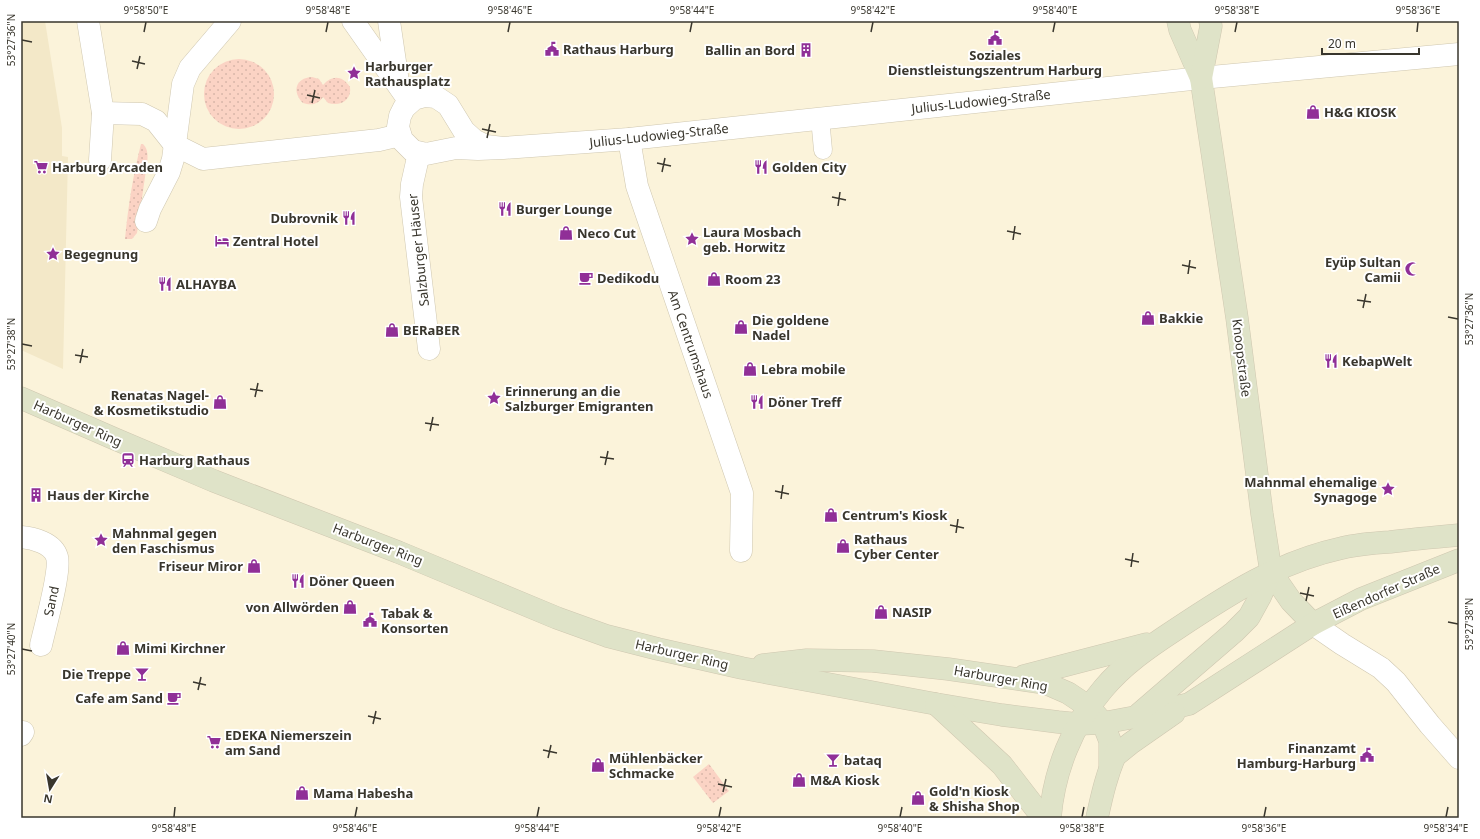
<svg xmlns="http://www.w3.org/2000/svg" width="1480" height="839" viewBox="0 0 1480 839" font-family="'Noto Sans',sans-serif">
  <defs>
    <pattern id="grass-dots" width="8" height="8" patternUnits="userSpaceOnUse"><rect width="8" height="8" fill="#fbd3c4"/><path d="M2 2h.1M6 6h.1" fill="none" stroke="#d8b6a9" stroke-width="1.8" stroke-linecap="round"/></pattern>
  </defs>
  <rect width="100%" height="100%" fill="#fbf3da"/>
  <path fill="#f3e8c8" d="M 21,21 L 45,21 L 62,128 L 62,156 L 68,157 L 63,369 L 21,350 Z"/>
  <g fill="url(#grass-dots)">
    <circle cx="239" cy="94" r="35"/>
    <path d="M 312,77 L 319,79 L 323,85 C 332,75 342,75 350,87 C 352,100 340,107 328,103 L 323,97 C 318,104 312,106 303,103 C 292,92 295,78 312,77 Z"/>
    <path d="M 141,144 L 143,144 C 148,149 148,156 147,163 L 137,233 L 132,239 L 125,239 C 128,207 133,175 141,144 Z"/>
    <path d="M 709,764 L 729,791 L 713,803 L 693,777 Z"/>
  </g>
  <g fill="none" stroke-linecap="round" stroke-linejoin="round">
    <defs>
      <path id="service" d="M 820,118 L 823,150"/>
      <g id="pedestrian">
        <path d="M 88,21 L 103,113 L 100,160"/>
        <path d="M 353,21 L 410,102"/>
        <path d="M 389,21 L 398,82"/>
        <path d="M 103,113 L 142,114 L 156,121 L 175,145 L 203,159 L 379,140 L 400,135"/>
        <path d="M 146,221 L 150,209 L 169,172 L 173,159 L 183,84 L 190,68 L 230,21"/>
        <path d="M 21,537 C 33,538 53,543 57,557 C 61,571 45,627 41,645"/>
      </g>
      <g id="minor">
        <path d="M 629,139 L 637,186 L 742,493 L 741,551"/>
        <path d="M 503,148 L 486,146 L 474,140 L 464,131 L 448,105 L 436,97 L 425,96 L 414,99 L 404,108 L 400,116 L 398,127 L 402,140 L 413,151 L 426,154 L 456,148 L 478,149 L 503,148 L 629,139 L 1201,78 L 1459,54"/>
        <path d="M 419,153 L 412,184 L 411,197 L 429,349"/>
        <path d="M 1313,624 L 1342,644 L 1381,668 L 1396,682 L 1430,725 L 1459,758"/>
        <path d="M 21,735 L 23,732"/>
      </g>
      <g id="secondary">
        <path d="M 1178,21 L 1180,30 L 1201,78 L 1237,318 L 1262,514 L 1271,572 L 1291,601 L 1313,624"/>
        <path d="M 1201,78 L 1211,26 L 1210,21"/>
        <path d="M 21,398 L 115,439 L 214,481 L 398,552 L 557,618 L 607,636 L 658,649 L 742,668 L 936,704 L 1002,715 L 1058,722 L 1078,724 L 1103,723 L 1135,717 L 1189,704 L 1313,624 L 1361,599 L 1459,560"/>
        <path d="M 763,665 L 807,660 L 873,661 L 948,669 L 1045,683 L 1068,693 L 1089,707 L 1103,723 L 1110,741 L 1110,765"/>
        <path d="M 1024,676 L 1147,644"/>
        <path d="M 936,704 L 1002,765 L 1043,818"/>
        <path d="M 1139,714 L 1234,632 L 1249,617 L 1260,597 L 1271,572"/>
        <path d="M 1115,756 L 1131,743 L 1174,713"/>
        <path d="M 1050,818 C 1054,771 1072,725 1103,689 C 1123,665 1149,647 1175,630 C 1229,594 1278,562 1342,548 C 1358,544 1374,543 1390,542 C 1413,539 1436,537 1459,535"/>
        <path d="M 1097,818 C 1102,795 1107,773 1117,751"/>
      </g>
    </defs>
    <use href="#service" stroke="#cfc7b0" stroke-width="19"/>
    <use href="#pedestrian" stroke="#cfc7b0" stroke-width="23"/>
    <use href="#minor" stroke="#cfc7b0" stroke-width="23"/>
    <use href="#secondary" stroke="#cfc7b0" stroke-width="23"/>
    <use href="#service" stroke="#fff" stroke-width="18"/>
    <use href="#pedestrian" stroke="#fff" stroke-width="22"/>
    <use href="#minor" stroke="#fff" stroke-width="22"/>
    <use href="#secondary" stroke="#dfe3c8" stroke-width="22"/>
  </g>
  <path fill="none" stroke="#39362d" stroke-width="1.5" d="M 144,32 L 146,22M 326,32 L 328,22M 508,32 L 510,22M 690,32 L 692,22M 871,32 L 873,22M 1053,32 L 1055,22M 1235,32 L 1237,22M 1417,32 L 1418,22M 22,40 L 32,42M 132,61 L 145,64M 137,69 L 140,56M 307,95 L 320,98M 312,103 L 315,90M 482,129 L 496,132M 487,138 L 490,124M 657,163 L 671,166M 662,172 L 665,158M 832,197 L 846,200M 838,206 L 840,192M 1007,231 L 1021,234M 1013,240 L 1015,226M 1182,265 L 1196,268M 1188,274 L 1190,260M 1357,300 L 1371,302M 1363,308 L 1366,294M 1448,317 L 1458,319M 22,344 L 32,346M 75,355 L 88,357M 80,363 L 83,349M 250,389 L 263,391M 255,397 L 258,383M 425,423 L 439,425M 430,431 L 433,417M 600,457 L 614,459M 605,465 L 608,451M 775,491 L 789,494M 781,499 L 783,485M 950,525 L 964,528M 956,533 L 958,519M 1125,559 L 1139,562M 1131,567 L 1133,553M 1300,593 L 1314,596M 1306,601 L 1309,587M 1448,622 L 1458,624M 22,649 L 32,651M 193,682 L 206,685M 198,690 L 201,677M 368,716 L 381,719M 373,724 L 376,711M 543,750 L 557,753M 548,758 L 551,745M 718,784 L 732,787M 723,792 L 726,779M 174,817 L 175,807M 355,817 L 357,807M 537,817 L 539,807M 719,817 L 721,807M 900,817 L 902,807M 1082,817 L 1084,807M 1264,817 L 1266,807M 1446,817 L 1448,807"/>
  <defs>
    <symbol id="civic-bare" viewBox="-9 -9 18 18"><path d="M-.6-6.5H3V-4.5H.6V-3L4-1V1h2V6H-6V1h2V-1L-.6-3ZM-1.2 2.5V6h2.4V2.5Z" fill="#902f97" stroke="#fff" stroke-width="2.5" paint-order="stroke"/></symbol>
    <symbol id="building-bare" viewBox="-9 -9 18 18"><path d="M-4-6H4V6H1V3H-1V6H-4ZM-2.5-4.3h1.7v1.8h-1.7ZM.8-4.3h1.7v1.8H.8ZM-2.5-1h1.7V.8h-1.7ZM.8-1h1.7V.8H.8Z" fill="#902f97" stroke="#fff" stroke-width="2.5" paint-order="stroke"/></symbol>
    <symbol id="sight-bare" viewBox="-9 -9 18 18"><path d="M0-6L1.8-2.2L6-1.7L2.9 1.2L3.7 5.4L0 3.3L-3.7 5.4L-2.9 1.2L-6-1.7L-1.8-2.2Z" fill="#902f97" stroke="#fff" stroke-width="2.5" paint-order="stroke"/></symbol>
    <symbol id="shop-bare" viewBox="-9 -9 18 18"><path d="M-5-2.5h2.3a2.7 3.5 0 0 1 5.4 0H5L5.5 6h-11ZM-1.5-2.5h3a1.5 2.3 0 0 0-3 0Z" fill="#902f97" stroke="#fff" stroke-width="2.5" paint-order="stroke"/></symbol>
    <symbol id="supermarket-bare" viewBox="-9 -9 18 18"><path d="M-6-5.5h2.5l.6 2H6L4.5 2H-2.5L-4.4-4H-6ZM-1.5 3.2a1.3 1.3 0 1 0 .1 0ZM3 3.2a1.3 1.3 0 1 0 .1 0Z" fill="#902f97" stroke="#fff" stroke-width="2.5" paint-order="stroke"/></symbol>
    <symbol id="restaurant-bare" viewBox="-9 -9 18 18"><path d="M-5-6h1v4h1v-4h1v4h1v-4h1v5L-1.5 .5V6h-2V.5L-5-1ZM5-6V6H3V1.5H1.5Q1.5-4 5-6Z" fill="#902f97" stroke="#fff" stroke-width="2.5" paint-order="stroke"/></symbol>
    <symbol id="hotel-bare" viewBox="-9 -9 18 18"><path d="M-6-4.5h1.5V1H6V5H4.5V3h-9V5H-6ZM-4 0a1.8 1.8 0 1 1 3.6 0ZM.5 0V-2.5h3Q6-2.5 6 0Z" fill="#902f97" stroke="#fff" stroke-width="2.5" paint-order="stroke"/></symbol>
    <symbol id="mosque-bare" viewBox="-9 -9 18 18"><path d="M3.5-4.9A6 6 0 1 0 3.5 4.9A5 5 0 1 1 3.5-4.9Z" fill="#902f97" stroke="#fff" stroke-width="2.5" paint-order="stroke"/></symbol>
    <symbol id="cafe-bare" viewBox="-9 -9 18 18"><path d="M-5.5-4.5H6V0H3Q3 3.5 0 3.5H-2.5Q-5.5 3.5-5.5 0ZM3-3.2v2h1.7v-2ZM-6 4.5H4V6H-6Z" fill="#902f97" stroke="#fff" stroke-width="2.5" paint-order="stroke"/></symbol>
    <symbol id="station-bare" viewBox="-9 -9 18 18"><path d="M-3-6H3Q5-6 5-4V2Q5 4 3 4L4.5 6H3L1.5 4h-3L-3 6H-4.5L-3 4Q-5 4-5 2V-4Q-5-6-3-6ZM-3.5-4v3h7v-3ZM-3.5 1v1.5H-2V1ZM2 1v1.5H3.5V1Z" fill="#902f97" stroke="#fff" stroke-width="2.5" paint-order="stroke"/></symbol>
    <symbol id="bar-bare" viewBox="-9 -9 18 18"><path d="M-6-5H6L.8 .8V4.5H3.5V6h-7V4.5H-.8V.8Z" fill="#902f97" stroke="#fff" stroke-width="2.5" paint-order="stroke"/></symbol>
  </defs>
  <g fill-rule="evenodd">
    <use href="#civic-bare" x="985" y="28" width="20" height="20"/>
    <use href="#civic-bare" x="542" y="39" width="20" height="20"/>
    <use href="#building-bare" x="796" y="40" width="20" height="20"/>
    <use href="#sight-bare" x="344" y="63" width="20" height="20"/>
    <use href="#shop-bare" x="1303" y="102" width="20" height="20"/>
    <use href="#supermarket-bare" x="31" y="157" width="20" height="20"/>
    <use href="#restaurant-bare" x="751" y="157" width="20" height="20"/>
    <use href="#restaurant-bare" x="495" y="199" width="20" height="20"/>
    <use href="#restaurant-bare" x="339" y="208" width="20" height="20"/>
    <use href="#shop-bare" x="556" y="223" width="20" height="20"/>
    <use href="#sight-bare" x="682" y="229" width="20" height="20"/>
    <use href="#hotel-bare" x="212" y="231" width="20" height="20"/>
    <use href="#sight-bare" x="43" y="244" width="20" height="20"/>
    <use href="#mosque-bare" x="1402" y="259" width="20" height="20"/>
    <use href="#cafe-bare" x="576" y="268" width="20" height="20"/>
    <use href="#shop-bare" x="704" y="269" width="20" height="20"/>
    <use href="#restaurant-bare" x="155" y="274" width="20" height="20"/>
    <use href="#shop-bare" x="1138" y="308" width="20" height="20"/>
    <use href="#shop-bare" x="731" y="317" width="20" height="20"/>
    <use href="#shop-bare" x="382" y="320" width="20" height="20"/>
    <use href="#restaurant-bare" x="1321" y="351" width="20" height="20"/>
    <use href="#shop-bare" x="740" y="359" width="20" height="20"/>
    <use href="#sight-bare" x="484" y="388" width="20" height="20"/>
    <use href="#shop-bare" x="210" y="392" width="20" height="20"/>
    <use href="#restaurant-bare" x="747" y="392" width="20" height="20"/>
    <use href="#station-bare" x="118" y="450" width="20" height="20"/>
    <use href="#sight-bare" x="1378" y="479" width="20" height="20"/>
    <use href="#building-bare" x="26" y="485" width="20" height="20"/>
    <use href="#shop-bare" x="821" y="505" width="20" height="20"/>
    <use href="#sight-bare" x="91" y="530" width="20" height="20"/>
    <use href="#shop-bare" x="833" y="536" width="20" height="20"/>
    <use href="#shop-bare" x="244" y="556" width="20" height="20"/>
    <use href="#restaurant-bare" x="288" y="571" width="20" height="20"/>
    <use href="#shop-bare" x="340" y="597" width="20" height="20"/>
    <use href="#shop-bare" x="871" y="602" width="20" height="20"/>
    <use href="#civic-bare" x="360" y="610" width="20" height="20"/>
    <use href="#shop-bare" x="113" y="638" width="20" height="20"/>
    <use href="#bar-bare" x="132" y="664" width="20" height="20"/>
    <use href="#cafe-bare" x="164" y="688" width="20" height="20"/>
    <use href="#supermarket-bare" x="204" y="732" width="20" height="20"/>
    <use href="#civic-bare" x="1357" y="745" width="20" height="20"/>
    <use href="#bar-bare" x="823" y="750" width="20" height="20"/>
    <use href="#shop-bare" x="588" y="755" width="20" height="20"/>
    <use href="#shop-bare" x="789" y="770" width="20" height="20"/>
    <use href="#shop-bare" x="292" y="783" width="20" height="20"/>
    <use href="#shop-bare" x="908" y="788" width="20" height="20"/>
  </g>
  <g text-anchor="middle" dominant-baseline="central" stroke-width="4" stroke-linejoin="round" paint-order="stroke">
    <g font-size="13" font-weight="bold" fill="#39362d" stroke="#fff" text-anchor="start">
      <text x="563" y="49">Rathaus Harburg</text>
      <text x="795" y="50" text-anchor="end">Ballin an Bord</text>
      <text x="995" y="55" text-anchor="middle">Soziales<tspan x="995" dy="15">Dienstleistungszentrum Harburg</tspan></text>
      <text x="365" y="66">Harburger<tspan x="365" dy="15">Rathausplatz</tspan></text>
      <text x="1324" y="112">H&amp;G KIOSK</text>
      <text x="52" y="167">Harburg Arcaden</text>
      <text x="772" y="167">Golden City</text>
      <text x="516" y="209">Burger Lounge</text>
      <text x="338" y="218" text-anchor="end">Dubrovnik</text>
      <text x="703" y="232">Laura Mosbach<tspan x="703" dy="15">geb. Horwitz</tspan></text>
      <text x="577" y="233">Neco Cut</text>
      <text x="233" y="241">Zentral Hotel</text>
      <text x="64" y="254">Begegnung</text>
      <text x="1401" y="262" text-anchor="end">Eyüp Sultan<tspan x="1401" dy="15">Camii</tspan></text>
      <text x="597" y="278">Dedikodu</text>
      <text x="725" y="279">Room 23</text>
      <text x="176" y="284">ALHAYBA</text>
      <text x="1159" y="318">Bakkie</text>
      <text x="752" y="320">Die goldene<tspan x="752" dy="15">Nadel</tspan></text>
      <text x="403" y="330">BERaBER</text>
      <text x="1342" y="361">KebapWelt</text>
      <text x="761" y="369">Lebra mobile</text>
      <text x="505" y="391">Erinnerung an die<tspan x="505" dy="15">Salzburger Emigranten</tspan></text>
      <text x="209" y="395" text-anchor="end">Renatas Nagel-<tspan x="209" dy="15">&amp; Kosmetikstudio</tspan></text>
      <text x="768" y="402">Döner Treff</text>
      <text x="139" y="460">Harburg Rathaus</text>
      <text x="1377" y="482" text-anchor="end">Mahnmal ehemalige<tspan x="1377" dy="15">Synagoge</tspan></text>
      <text x="47" y="495">Haus der Kirche</text>
      <text x="842" y="515">Centrum's Kiosk</text>
      <text x="112" y="533">Mahnmal gegen<tspan x="112" dy="15">den Faschismus</tspan></text>
      <text x="854" y="539">Rathaus<tspan x="854" dy="15">Cyber Center</tspan></text>
      <text x="243" y="566" text-anchor="end">Friseur Miror</text>
      <text x="309" y="581">Döner Queen</text>
      <text x="339" y="607" text-anchor="end">von Allwörden</text>
      <text x="892" y="612">NASIP</text>
      <text x="381" y="613">Tabak &amp;<tspan x="381" dy="15">Konsorten</tspan></text>
      <text x="134" y="648">Mimi Kirchner</text>
      <text x="131" y="674" text-anchor="end">Die Treppe</text>
      <text x="163" y="698" text-anchor="end">Cafe am Sand</text>
      <text x="225" y="735">EDEKA Niemerszein<tspan x="225" dy="15">am Sand</tspan></text>
      <text x="1356" y="748" text-anchor="end">Finanzamt<tspan x="1356" dy="15">Hamburg-Harburg</tspan></text>
      <text x="609" y="758">Mühlenbäcker<tspan x="609" dy="15">Schmacke</tspan></text>
      <text x="844" y="760">bataq</text>
      <text x="810" y="780">M&amp;A Kiosk</text>
      <text x="929" y="791">Gold'n Kiosk<tspan x="929" dy="15">&amp; Shisha Shop</tspan></text>
      <text x="313" y="793">Mama Habesha</text>
    </g>
    <g font-size="13" fill="#39362d" stroke="#fff">
      <text transform="translate(981 101) rotate(-6)">Julius-Ludowieg-Straße</text>
      <text transform="translate(659 135) rotate(-6)">Julius-Ludowieg-Straße</text>
      <text transform="translate(418 250) rotate(-96)">Salzburger Häuser</text>
      <text transform="translate(691 344) rotate(71)">Am Centrumshaus</text>
      <text transform="translate(1242 358) rotate(83)">Knoopstraße</text>
      <text transform="translate(78 423) rotate(24)">Harburger Ring</text>
      <text transform="translate(378 544) rotate(21)">Harburger Ring</text>
      <text transform="translate(1386 591) rotate(-24)">Eißendorfer Straße</text>
      <text transform="translate(51 601) rotate(-78)">Sand</text>
      <text transform="translate(682 654) rotate(13)">Harburger Ring</text>
      <text transform="translate(1001 678) rotate(10)">Harburger Ring</text>
    </g>
  </g>
  <rect width="1480" height="839" fill="none" stroke="#ffffff" stroke-width="44"/>
  <g transform="translate(50 789) rotate(191)" stroke="#ffffff" stroke-width="3" paint-order="stroke">
  <path d="M0-3L7 15L0 10L-7 15Z" fill="#39362d"/>
  <text y="-6" font-size="11" font-weight="bold" text-anchor="middle" fill="#39362d">N</text>
  </g>
  <path d="M1322 48v6h97v-6" fill="none" stroke="#39362d" stroke-width="2"/>
  <text x="1328" y="48" font-size="12" fill="#39362d" stroke="#ffffff" stroke-width="3" paint-order="stroke">20 m</text>
  <rect x="22" y="22" width="1436" height="795" fill="none" stroke="#39362d" stroke-width="1.5"/>
  <g font-size="10" text-anchor="middle" fill="#39362d">
    <text x="146" y="14">9°58'50"E</text>
    <text x="328" y="14">9°58'48"E</text>
    <text x="510" y="14">9°58'46"E</text>
    <text x="692" y="14">9°58'44"E</text>
    <text x="873" y="14">9°58'42"E</text>
    <text x="1055" y="14">9°58'40"E</text>
    <text x="1237" y="14">9°58'38"E</text>
    <text x="1418" y="14">9°58'36"E</text>
    <text transform="translate(11 40) rotate(-90)" y="4">53°27'36"N</text>
    <text transform="translate(1469 319) rotate(-90)" y="4">53°27'36"N</text>
    <text transform="translate(11 344) rotate(-90)" y="4">53°27'38"N</text>
    <text transform="translate(1469 624) rotate(-90)" y="4">53°27'38"N</text>
    <text transform="translate(11 649) rotate(-90)" y="4">53°27'40"N</text>
    <text x="174" y="832">9°58'48"E</text>
    <text x="355" y="832">9°58'46"E</text>
    <text x="537" y="832">9°58'44"E</text>
    <text x="719" y="832">9°58'42"E</text>
    <text x="900" y="832">9°58'40"E</text>
    <text x="1082" y="832">9°58'38"E</text>
    <text x="1264" y="832">9°58'36"E</text>
    <text x="1446" y="832">9°58'34"E</text>
  </g>
</svg>
